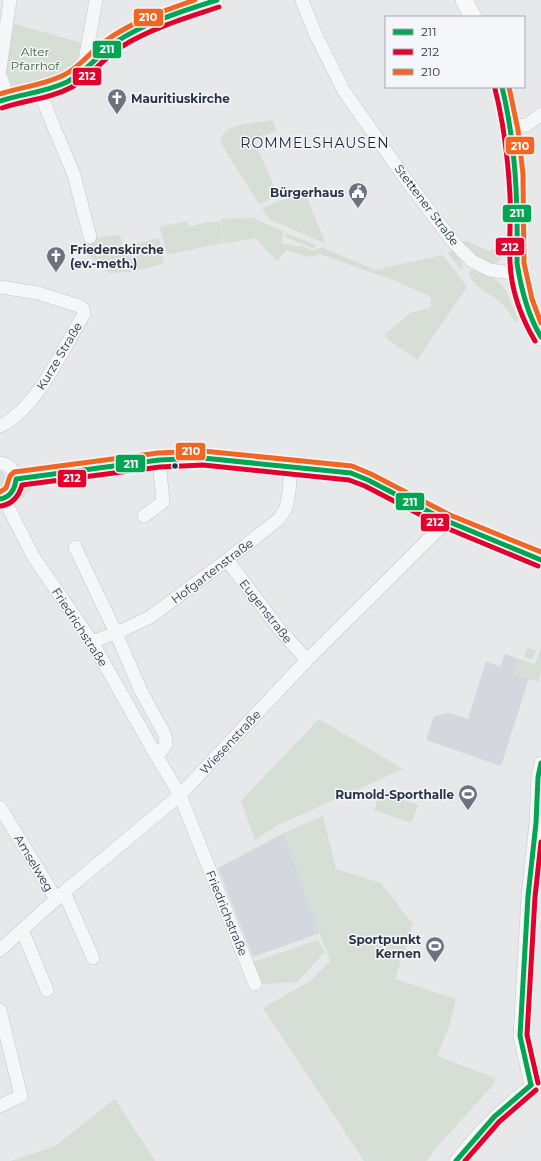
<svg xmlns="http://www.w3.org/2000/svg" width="541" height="1161" viewBox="0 0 541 1161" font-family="Montserrat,sans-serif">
  <rect width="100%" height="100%" fill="#e6e8ea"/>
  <g fill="#d4d7dd">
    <path d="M 505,654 L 519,659 L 514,674 L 529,678 L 501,766 L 426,740 L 434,716 L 449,713 L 468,719 L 486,661 L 500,667 Z"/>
    <path d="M 284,833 L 320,933 L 253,957 L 218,868 Z"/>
  </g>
  <g fill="#d6ded6">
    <path d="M 12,23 L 82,43 L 79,68 C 57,79 34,92 9,87 L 4,72 Z"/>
    <path d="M 272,120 L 277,131 L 254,140 L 278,196 L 259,204 L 220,142 C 224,120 256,125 272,120 Z"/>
    <path d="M 304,191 L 326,244 L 269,219 L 262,208 Z"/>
    <path d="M 252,218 L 283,231 L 282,243 L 300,247 L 300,245 L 313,251 L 322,247 L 375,270 L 443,255 L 467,287 L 417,360 L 390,341 L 384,335 L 410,313 L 431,307 L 431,297 L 389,278 L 378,275 L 320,254 L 310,257 L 286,250 L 277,261 L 255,238 L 223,244 L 221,219 Z"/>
    <path d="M 187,221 L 189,227 L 207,222 L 221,222 L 222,243 L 167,255 L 160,227 Z"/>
    <path d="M 286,233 L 316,245 L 314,249 L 284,236 Z"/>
    <path d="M 117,235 L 120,235 L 123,247 L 159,238 L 164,264 L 131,272 L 109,273 L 90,256 C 90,252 88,246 89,243 C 91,236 111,236 117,235 Z"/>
    <path d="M 464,241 L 467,241 L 489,251 L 506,244 L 501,260 C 488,270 470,251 461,243 Z"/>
    <path d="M 454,249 L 461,258 L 462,269 L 461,270 L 448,253 Z"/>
    <path d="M 471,270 C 506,278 506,290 518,319 L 517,321 L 515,322 C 511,316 507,309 502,304 C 493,294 470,287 469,272 Z"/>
    <path d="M 0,471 L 7,476 C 11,484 8,490 0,492 Z"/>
    <path d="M 30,485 L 31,489 L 26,492 L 24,498 L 16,501 C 18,492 20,487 30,485 Z"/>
    <path d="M 541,647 L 541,672 L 538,682 L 514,674 L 519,659 L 535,664 Z"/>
    <path d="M 527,648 L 536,650 L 532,660 L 524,657 Z"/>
    <path d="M 319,719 L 403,769 L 278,825 L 255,840 L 241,801 Z"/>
    <path d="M 381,792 L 418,805 L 411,823 L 374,810 Z"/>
    <path d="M 323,816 L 336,869 L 381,883 L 413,924 L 395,979 L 456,999 L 450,1024 L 437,1056 L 495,1078 L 494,1084 L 435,1149 L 427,1161 L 364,1161 L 263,1008 L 310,981 L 330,961 L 284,833 Z"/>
    <path d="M 318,940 L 325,952 L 297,982 L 262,984 L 253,962 Z"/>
    <path d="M 115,1099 L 155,1161 L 11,1161 L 55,1146 Z"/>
  </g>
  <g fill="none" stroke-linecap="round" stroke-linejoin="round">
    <defs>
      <g id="minor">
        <path d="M 302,0 L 315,33 L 344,91 L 407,181 L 454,243 L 472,261 L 490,270 L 518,274"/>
        <path d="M 0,69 L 10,0"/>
        <path d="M 83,71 L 96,0"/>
        <path d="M 0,75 L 8,98"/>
        <path d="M 40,92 L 53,125 L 74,175 L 90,237"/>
        <path d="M 0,101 C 21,93 44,94 64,83 C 71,80 79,75 84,70 C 92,63 98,55 106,49 C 133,27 184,11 217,0"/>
        <path d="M 511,126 L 527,125 L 541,114"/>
        <path d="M 0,287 L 38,293 L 79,306 L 83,309 L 84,314 C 65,346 42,396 13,418 C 9,421 4,424 0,426"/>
        <path d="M 0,463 C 21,465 21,497 0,499"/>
        <path d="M 16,479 L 159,460 L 203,458 L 351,473 L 368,480 L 447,521 L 541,560"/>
        <path d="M 4,499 L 33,556 L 92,642 L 156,755 L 180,795 L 255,984"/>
        <path d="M 144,516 L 163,502 L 159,460"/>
        <path d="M 75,547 L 116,633 L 141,691 L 165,735 L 166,744 L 163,749 L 156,755"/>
        <path d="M 227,560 L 280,630 L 307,660"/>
        <path d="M 92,642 L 123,630 L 150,617 L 227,560 L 279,519 L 286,508 L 289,492 L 291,466"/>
        <path d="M 0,807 L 56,899"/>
        <path d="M 64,892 L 93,958"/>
        <path d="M 22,930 L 47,990"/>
        <path d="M 0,950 L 64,892 L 180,795 L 307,660 L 447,521"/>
        <path d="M 0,1010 L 21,1096 L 0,1106"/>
        <path d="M 531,1085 L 520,1036 L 528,896 L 536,823 L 538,777 L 541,763"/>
        <path d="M 456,1161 C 480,1129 509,1102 541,1079"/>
      </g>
      <g id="major">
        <path d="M 464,0 L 473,17"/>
        <path d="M 502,87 C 518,146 518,202 517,263 C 520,289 527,315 541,337"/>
      </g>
    </defs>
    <use href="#minor" stroke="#c4c6c8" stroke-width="14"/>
    <use href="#major" stroke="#c2c5c8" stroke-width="18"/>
    <use href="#minor" stroke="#f5f6f7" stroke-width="13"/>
    <use href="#major" stroke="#f8f8f8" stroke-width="17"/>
    <defs>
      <g id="bus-1">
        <path d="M 502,87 C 516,145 518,203 517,263 C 521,289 527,314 541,337"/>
        <path d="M 0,101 C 22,94 46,92 67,82 C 86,72 99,54 116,42 C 146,22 183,11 217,0"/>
        <path d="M 0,499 C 11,497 15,489 16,479 L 159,460 L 203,458 L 351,473 L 368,480 L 447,521 L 541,560"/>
        <path d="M 531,1085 L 520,1036 L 528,896 L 536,823 L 538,777 L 541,763"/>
        <path d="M 456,1161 L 494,1117 L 531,1085"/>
      </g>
      <g id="bus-2">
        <path d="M 495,89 C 504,124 508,159 510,195 C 511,217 509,240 510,262 C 511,289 521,317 535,341"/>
        <path d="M 2,108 C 25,100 50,99 72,87 C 91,77 103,58 121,47 C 151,28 186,18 219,7"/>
        <path d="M 1,506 C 13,504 19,496 22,485 L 160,467 L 203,465 L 349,480 L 365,486 L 444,527 L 538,566"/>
        <path d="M 538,1083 L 527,1035 L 535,897 L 541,842"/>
        <path d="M 465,1161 L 499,1122 L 536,1090"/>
      </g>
      <g id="bus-3">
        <path d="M 509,87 L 518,130 L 523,174 L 524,263 L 532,299 L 541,323"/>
        <path d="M 0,94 C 21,87 44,85 64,75 C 80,67 90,52 104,42 C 131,22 163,11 195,0"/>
        <path d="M 0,492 L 6,488 L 10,476 L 14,472 L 158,453 L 203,451 L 352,466 L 371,474 L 450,515 L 541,552"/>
      </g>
    </defs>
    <use href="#bus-1" stroke="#f4f6f9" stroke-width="8"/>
    <use href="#bus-2" stroke="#f4f6f9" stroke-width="8"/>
    <use href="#bus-3" stroke="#f4f6f9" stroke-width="8"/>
    <use href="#bus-1" stroke="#00a651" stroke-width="5"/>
    <use href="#bus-2" stroke="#e4002b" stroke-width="5"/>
    <use href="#bus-3" stroke="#f26522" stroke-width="5"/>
  </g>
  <defs>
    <symbol id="church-pin" viewBox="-11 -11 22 30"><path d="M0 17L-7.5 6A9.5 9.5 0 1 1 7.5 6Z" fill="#6c737f" stroke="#f4f6f9"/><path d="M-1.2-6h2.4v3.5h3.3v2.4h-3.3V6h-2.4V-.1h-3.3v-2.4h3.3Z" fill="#fff"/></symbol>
    <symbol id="civic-pin" viewBox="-11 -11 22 30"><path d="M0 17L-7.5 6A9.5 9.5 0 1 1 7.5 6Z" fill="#6c737f" stroke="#f4f6f9"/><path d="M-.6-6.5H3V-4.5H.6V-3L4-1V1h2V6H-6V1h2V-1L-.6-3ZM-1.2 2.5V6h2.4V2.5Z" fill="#fff"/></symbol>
    <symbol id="stadium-pin" viewBox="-11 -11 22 30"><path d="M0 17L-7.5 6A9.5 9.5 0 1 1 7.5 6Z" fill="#6c737f" stroke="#f4f6f9"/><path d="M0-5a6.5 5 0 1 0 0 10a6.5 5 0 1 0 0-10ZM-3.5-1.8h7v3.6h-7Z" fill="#fff"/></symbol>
  </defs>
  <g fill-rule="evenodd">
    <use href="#church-pin" x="106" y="87" width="22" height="30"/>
    <use href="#civic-pin" x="347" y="181" width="22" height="30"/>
    <use href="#church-pin" x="45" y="245" width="22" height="30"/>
    <use href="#stadium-pin" x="457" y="783" width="22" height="30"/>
    <use href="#stadium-pin" x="424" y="935" width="22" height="30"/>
  </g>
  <circle fill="#2b3445" stroke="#f4f6f9" stroke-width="1.5" cx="175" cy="466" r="3.5"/>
  <g text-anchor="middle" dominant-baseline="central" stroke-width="3" stroke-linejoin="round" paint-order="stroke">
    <g font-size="12" fill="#3f6138" stroke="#f4f6f9">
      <text x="35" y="51">Alter<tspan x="35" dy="14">Pfarrhof</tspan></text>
    </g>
    <g font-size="12" font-weight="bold" fill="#2b3445" stroke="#f4f6f9" text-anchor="end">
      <text x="131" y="98" text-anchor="start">Mauritiuskirche</text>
      <text x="344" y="192">Bürgerhaus</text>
      <text x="70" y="249" text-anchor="start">Friedenskirche<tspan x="70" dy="14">(ev.-meth.)</tspan></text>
      <text x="454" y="794">Rumold-Sporthalle</text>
      <text x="421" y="939">Sportpunkt<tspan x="421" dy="14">Kernen</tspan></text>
    </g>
    <g font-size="12" fill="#2b3445" stroke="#f4f6f9">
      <text transform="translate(427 205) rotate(53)">Stettener Straße</text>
      <text transform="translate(59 356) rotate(-59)">Kurze Straße</text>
      <text transform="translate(212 571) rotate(-37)">Hofgartenstraße</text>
      <text transform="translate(266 611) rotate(52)">Eugenstraße</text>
      <text transform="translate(80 627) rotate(57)">Friedrichstraße</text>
      <text transform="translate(230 742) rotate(-47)">Wiesenstraße</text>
      <text transform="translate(34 863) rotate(59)">Amselweg</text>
      <text transform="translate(227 913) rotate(68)">Friedrichstraße</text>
    </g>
    <g font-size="14" letter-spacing="1" fill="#1d2536" stroke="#f4f6f9">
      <text x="315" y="143">ROMMELSHAUSEN</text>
    </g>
  </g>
  <g stroke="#f4f6f9" stroke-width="1.5">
    <rect x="133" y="8" width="31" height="19" rx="4" fill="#f26522"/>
    <rect x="92" y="40" width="30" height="19" rx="4" fill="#00a651"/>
    <rect x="72" y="67" width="30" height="19" rx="4" fill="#e4002b"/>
    <rect x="505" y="136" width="30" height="19" rx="4" fill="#f26522"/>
    <rect x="502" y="204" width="30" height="19" rx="4" fill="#00a651"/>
    <rect x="495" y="237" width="30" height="19" rx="4" fill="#e4002b"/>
    <rect x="175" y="442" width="31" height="19" rx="4" fill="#f26522"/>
    <rect x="115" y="454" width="31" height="19" rx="4" fill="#00a651"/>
    <rect x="57" y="469" width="30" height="19" rx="4" fill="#e4002b"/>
    <rect x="395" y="492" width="30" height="19" rx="4" fill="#00a651"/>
    <rect x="420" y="513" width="30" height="19" rx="4" fill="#e4002b"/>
  </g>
  <g font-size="11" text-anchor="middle" font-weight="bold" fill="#fff">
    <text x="148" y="21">210</text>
    <text x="107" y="53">211</text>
    <text x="87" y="80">212</text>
    <text x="520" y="150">210</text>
    <text x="517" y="217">211</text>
    <text x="510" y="251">212</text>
    <text x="191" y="455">210</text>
    <text x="131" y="468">211</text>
    <text x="72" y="482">212</text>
    <text x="410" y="506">211</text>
    <text x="435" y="526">212</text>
  </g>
  <rect x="385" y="16" width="140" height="72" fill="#f4f6f9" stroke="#a4a8b1"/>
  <rect x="393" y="29" width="20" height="6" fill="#00a651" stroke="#a4a8b1"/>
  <text x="421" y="36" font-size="12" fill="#2b3445">211</text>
  <rect x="393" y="49" width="20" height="6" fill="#e4002b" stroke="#a4a8b1"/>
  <text x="421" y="56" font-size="12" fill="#2b3445">212</text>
  <rect x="393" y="69" width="20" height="6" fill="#f26522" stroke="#a4a8b1"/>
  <text x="421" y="76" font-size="12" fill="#2b3445">210</text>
</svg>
